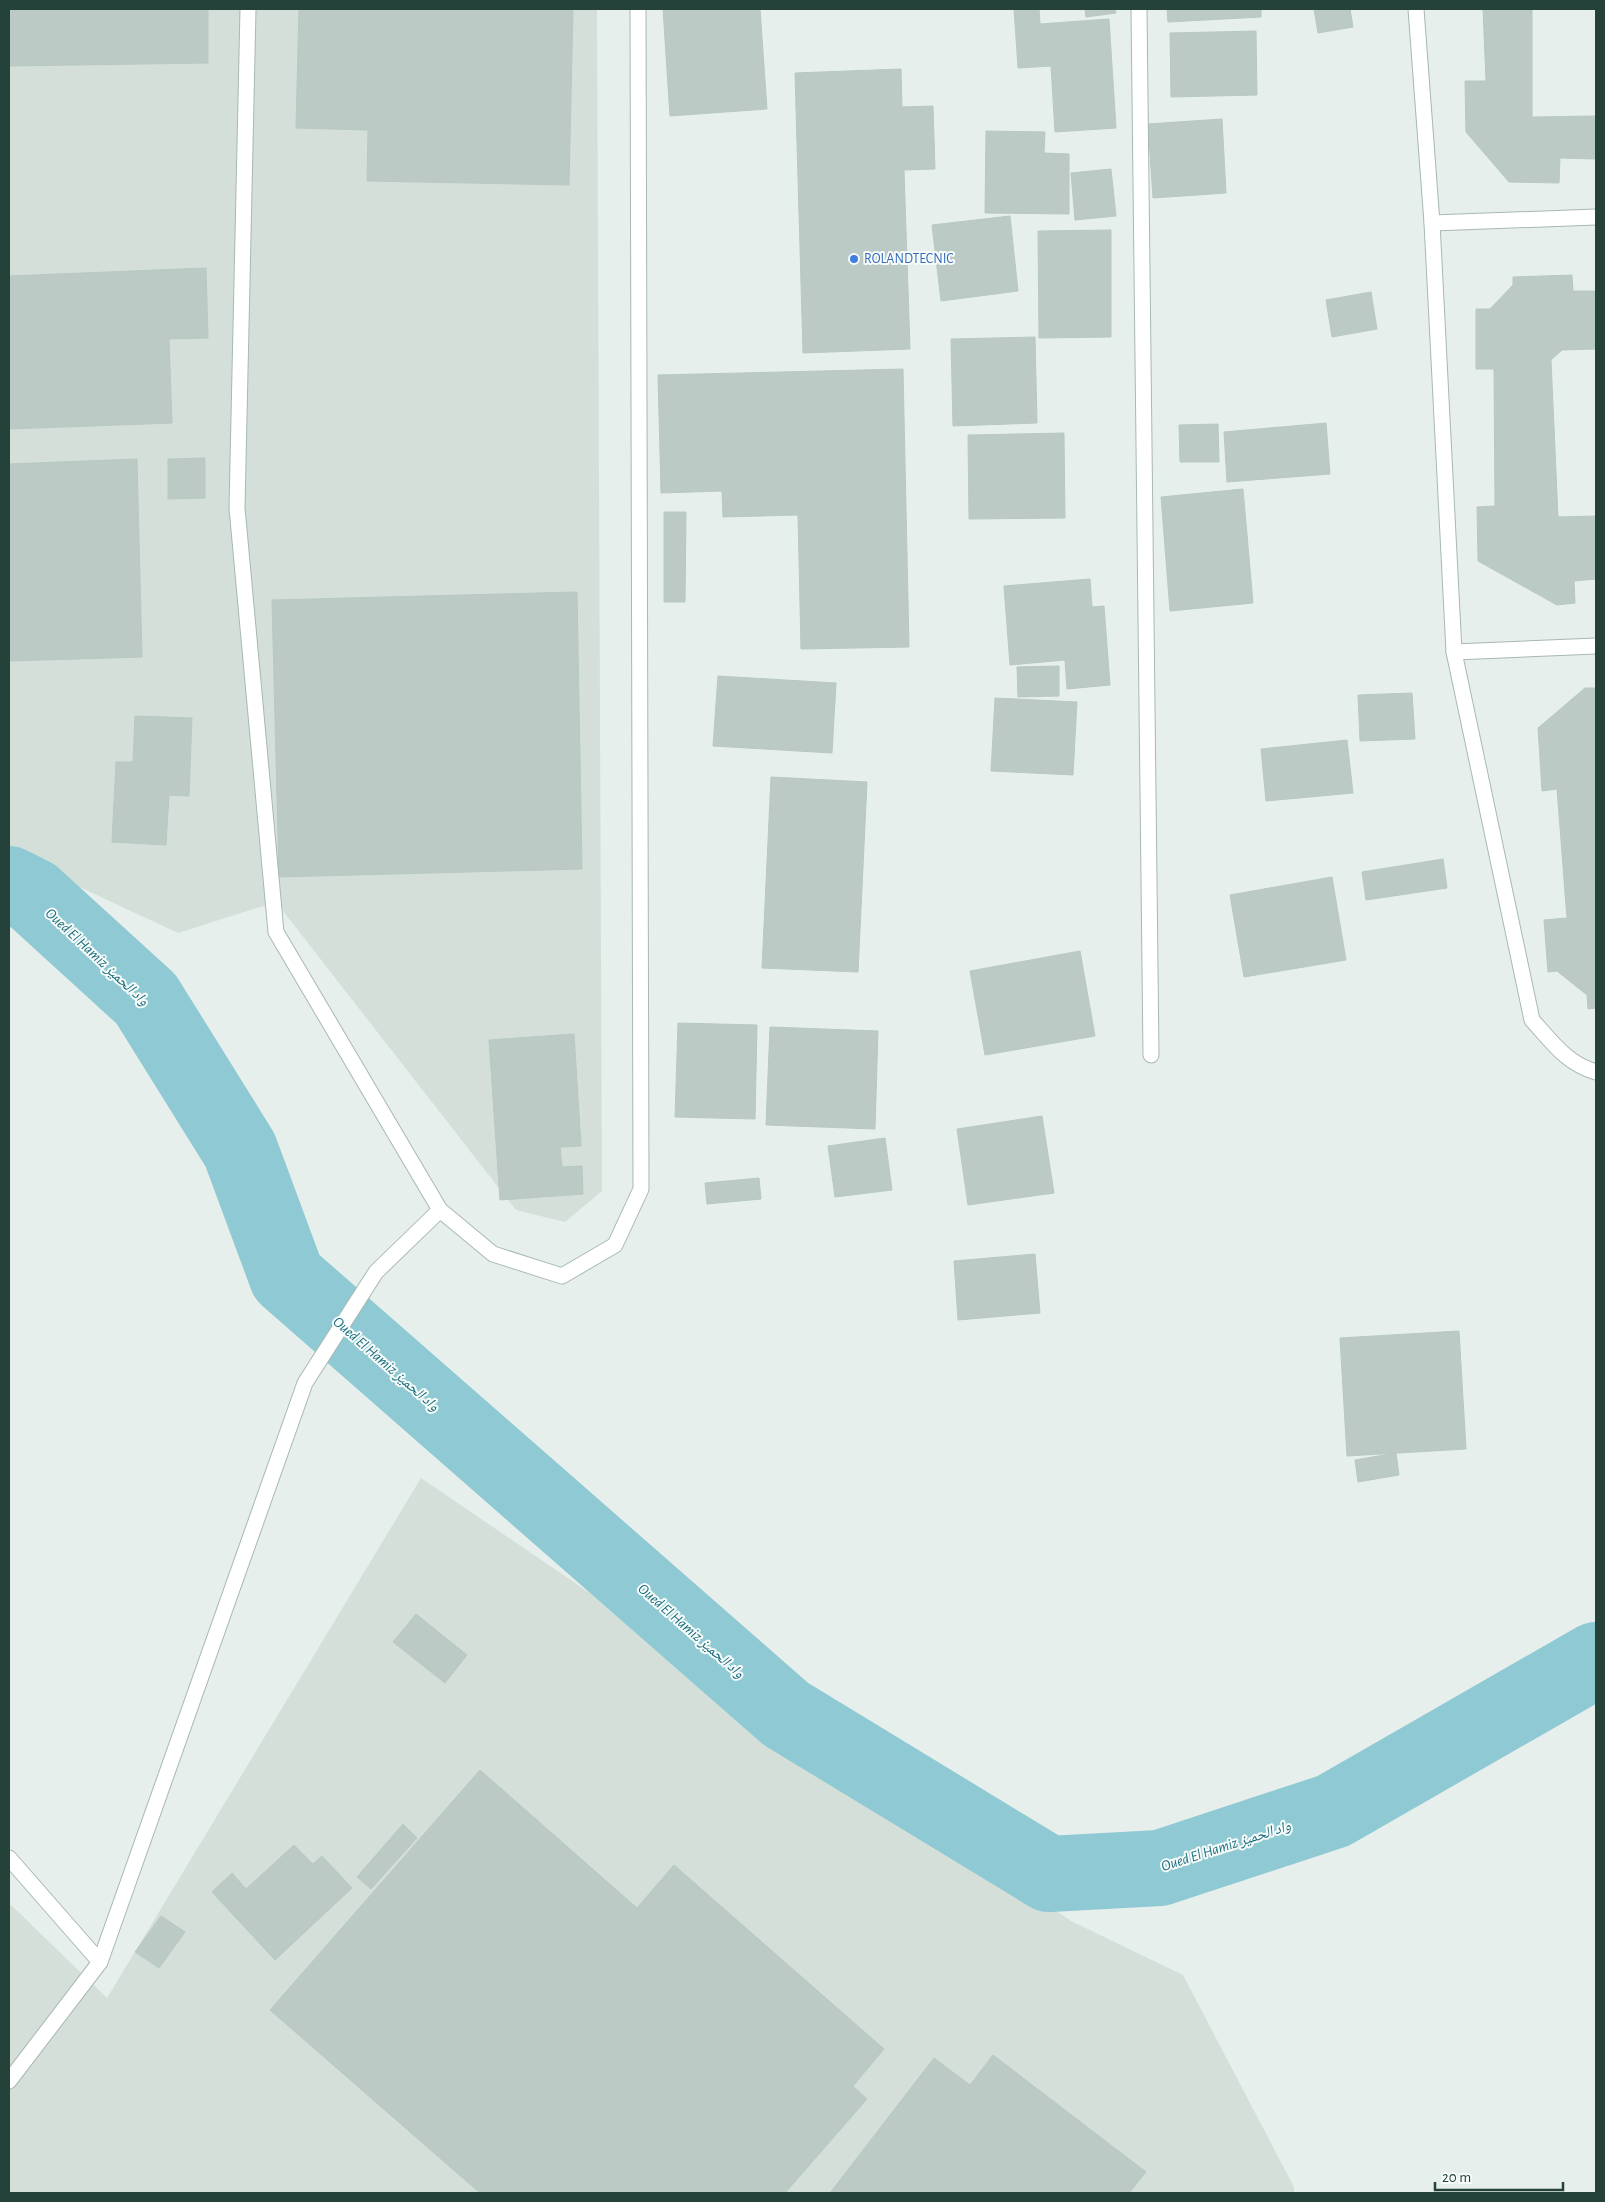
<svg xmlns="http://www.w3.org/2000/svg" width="1605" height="2202" viewBox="0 0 1605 2202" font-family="'Alegreya Sans','Noto Naskh Arabic',sans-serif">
  <rect width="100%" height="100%" fill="#e6efeb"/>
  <g fill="#d4dfda">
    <path d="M 9,9 L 597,9 L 602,1191 L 565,1222 L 516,1210 L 276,902 L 178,933 L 9,854 Z"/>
    <path d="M 421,1478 L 1071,1921 L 1183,1975 L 1294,2187 L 1294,2193 L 9,2193 L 9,1903 L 107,1998 Z"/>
  </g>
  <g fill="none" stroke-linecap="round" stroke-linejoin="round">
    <path stroke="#8ec9d4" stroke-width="76" d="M 9,884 L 33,896 L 146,999 L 240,1150 L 287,1277 L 786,1714 L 1049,1874 L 1160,1868 L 1333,1811 L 1596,1660"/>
  </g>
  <g fill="#bbcac4" stroke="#b8c9c2">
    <path d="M 9,9 L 208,9 L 208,63 L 9,66 Z"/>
    <path d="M 299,9 L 573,9 L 569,185 L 367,181 L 368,130 L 296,128 Z"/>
    <path d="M 663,9 L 760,9 L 767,109 L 670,116 Z"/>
    <path d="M 1014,9 L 1039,9 L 1040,24 L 1109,19 L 1116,128 L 1055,132 L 1051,66 L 1018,68 Z"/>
    <path d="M 1085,9 L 1115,9 L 1116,13 L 1086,17 Z"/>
    <path d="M 1167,9 L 1261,9 L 1261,17 L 1168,22 Z"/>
    <path d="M 1314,9 L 1350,9 L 1353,27 L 1318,33 Z"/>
    <path d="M 1483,9 L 1532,9 L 1532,117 L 1596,116 L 1596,159 L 1560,158 L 1559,183 L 1509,182 L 1466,132 L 1465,81 L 1486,81 Z"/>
    <path d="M 1256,31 L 1257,95 L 1171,97 L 1170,33 Z"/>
    <path d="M 901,69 L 902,107 L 933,106 L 935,169 L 904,170 L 910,349 L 803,353 L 795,73 Z"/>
    <path d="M 1222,119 L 1226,193 L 1153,198 L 1148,124 Z"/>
    <path d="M 986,131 L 1045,132 L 1044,153 L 1069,154 L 1069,214 L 985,213 Z"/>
    <path d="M 1111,169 L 1116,216 L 1075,220 L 1071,173 Z"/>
    <path d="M 1010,216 L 1018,291 L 941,301 L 932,225 Z"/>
    <path d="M 1111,230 L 1111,337 L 1039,338 L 1038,231 Z"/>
    <path d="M 206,268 L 208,338 L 169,339 L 172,423 L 9,429 L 9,276 Z"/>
    <path d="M 1572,275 L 1573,291 L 1596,291 L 1596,349 L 1562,350 L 1551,360 L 1558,517 L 1596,516 L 1596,579 L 1574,581 L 1575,603 L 1557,605 L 1478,561 L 1477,507 L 1495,506 L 1494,369 L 1476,369 L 1476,309 L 1490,309 L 1513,285 L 1513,277 Z"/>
    <path d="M 1371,292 L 1377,329 L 1332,337 L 1326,300 Z"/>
    <path d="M 1035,337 L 1037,423 L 953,426 L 951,339 Z"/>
    <path d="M 903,369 L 909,647 L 801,649 L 798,515 L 723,517 L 722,491 L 661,493 L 658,375 Z"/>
    <path d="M 1326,423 L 1330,474 L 1227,482 L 1224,432 Z"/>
    <path d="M 1218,424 L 1219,462 L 1180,462 L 1179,425 Z"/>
    <path d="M 1064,433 L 1065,518 L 969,519 L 968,435 Z"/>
    <path d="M 205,458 L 205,498 L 168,499 L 168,459 Z"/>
    <path d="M 137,459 L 142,657 L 9,661 L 9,464 Z"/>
    <path d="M 1243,489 L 1253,603 L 1170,611 L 1161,497 Z"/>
    <path d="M 664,512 L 686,512 L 685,602 L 664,602 Z"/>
    <path d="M 1090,579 L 1092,607 L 1104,606 L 1110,685 L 1067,689 L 1065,660 L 1010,665 L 1004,586 Z"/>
    <path d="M 577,592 L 582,869 L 279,877 L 272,600 Z"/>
    <path d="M 1059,666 L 1059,696 L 1018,697 L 1017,667 Z"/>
    <path d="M 718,676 L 836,683 L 832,753 L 713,746 Z"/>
    <path d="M 1585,688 L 1596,688 L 1596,1008 L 1588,1009 L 1587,995 L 1557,971 L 1548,972 L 1544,920 L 1567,918 L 1557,789 L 1542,791 L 1538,728 Z"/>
    <path d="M 1412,693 L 1415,739 L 1360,741 L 1358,695 Z"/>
    <path d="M 995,698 L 1077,702 L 1073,775 L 991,771 Z"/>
    <path d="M 135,716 L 192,718 L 189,796 L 169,795 L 166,845 L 112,842 L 116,762 L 133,762 Z"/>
    <path d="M 1347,740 L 1353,793 L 1266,801 L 1261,749 Z"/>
    <path d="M 771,777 L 867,782 L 858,972 L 762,968 Z"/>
    <path d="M 1443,859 L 1447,888 L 1366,900 L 1362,872 Z"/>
    <path d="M 1332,877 L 1346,960 L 1244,977 L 1230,895 Z"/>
    <path d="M 1080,951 L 1095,1036 L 985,1055 L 970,971 Z"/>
    <path d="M 678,1023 L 757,1025 L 755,1119 L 675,1117 Z"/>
    <path d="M 770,1027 L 878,1031 L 875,1129 L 766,1125 Z"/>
    <path d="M 574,1034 L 581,1146 L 560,1147 L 562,1167 L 582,1166 L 583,1194 L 500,1200 L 489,1040 Z"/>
    <path d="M 1042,1116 L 1054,1193 L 968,1205 L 957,1129 Z"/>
    <path d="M 885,1138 L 892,1190 L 835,1197 L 828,1146 Z"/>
    <path d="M 759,1178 L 761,1199 L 707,1204 L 705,1183 Z"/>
    <path d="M 1035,1254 L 1040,1313 L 958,1320 L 954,1261 Z"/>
    <path d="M 1459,1331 L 1466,1449 L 1347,1456 L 1340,1338 Z"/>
    <path d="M 1396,1453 L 1399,1475 L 1358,1482 L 1355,1460 Z"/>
    <path d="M 416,1614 L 467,1655 L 445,1683 L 393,1642 Z"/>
    <path d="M 480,1770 L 637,1908 L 674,1865 L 884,2049 L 853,2086 L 867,2099 L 785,2193 L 480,2193 L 270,2010 Z"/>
    <path d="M 403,1824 L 417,1838 L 371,1889 L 357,1877 Z"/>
    <path d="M 294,1845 L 313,1864 L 322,1856 L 352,1888 L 275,1960 L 212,1892 L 232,1873 L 246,1889 Z"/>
    <path d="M 161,1916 L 185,1932 L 159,1968 L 135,1952 Z"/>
    <path d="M 993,2055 L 1146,2172 L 1129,2193 L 830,2193 L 934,2058 L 970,2085 Z"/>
  </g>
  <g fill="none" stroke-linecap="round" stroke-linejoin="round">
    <defs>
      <g id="minor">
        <path d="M 248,9 L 237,508 L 276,932 L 440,1210"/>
        <path d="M 1139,9 L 1151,1055"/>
        <path d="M 1416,9 L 1432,223 L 1454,652 L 1532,1020 C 1552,1042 1567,1064 1596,1072"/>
        <path d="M 1432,223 L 1596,217"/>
        <path d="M 1454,652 L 1596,646"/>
        <path d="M 9,1858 L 100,1962"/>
        <path d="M 9,2081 L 100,1962 L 305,1383 L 376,1272 L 440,1210 L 493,1254 L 562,1276 L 615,1245 L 641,1189 L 638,9"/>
      </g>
    </defs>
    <use href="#minor" stroke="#a8b8b2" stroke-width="17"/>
    <use href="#minor" stroke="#fff" stroke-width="15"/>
  </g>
  <circle fill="#3f7fe0" stroke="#f7fbf9" stroke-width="2" cx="854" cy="259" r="5"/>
  <g text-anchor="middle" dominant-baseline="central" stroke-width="4" stroke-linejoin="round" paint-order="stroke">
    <g font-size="14" fill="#366cbe" stroke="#f7fbf9" text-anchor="start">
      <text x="864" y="259">ROLANDTECNIC</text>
    </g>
    <g font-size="15" font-style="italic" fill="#1c6f80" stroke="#f7fbf9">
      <text transform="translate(97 957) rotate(43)">Oued El Hamiz واد الحميز</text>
      <text transform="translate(386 1364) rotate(41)">Oued El Hamiz واد الحميز</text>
      <text transform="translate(691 1631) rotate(41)">Oued El Hamiz واد الحميز</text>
      <text transform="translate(1226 1846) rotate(-18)">Oued El Hamiz واد الحميز</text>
    </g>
  </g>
  <rect width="1605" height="2202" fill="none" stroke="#24423a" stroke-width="20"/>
  <path d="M1435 2182v8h128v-8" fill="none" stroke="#24423a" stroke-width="2.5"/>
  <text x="1442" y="2182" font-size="15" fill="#24423a" stroke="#f7fbf9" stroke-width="4" paint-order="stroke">20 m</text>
</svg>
